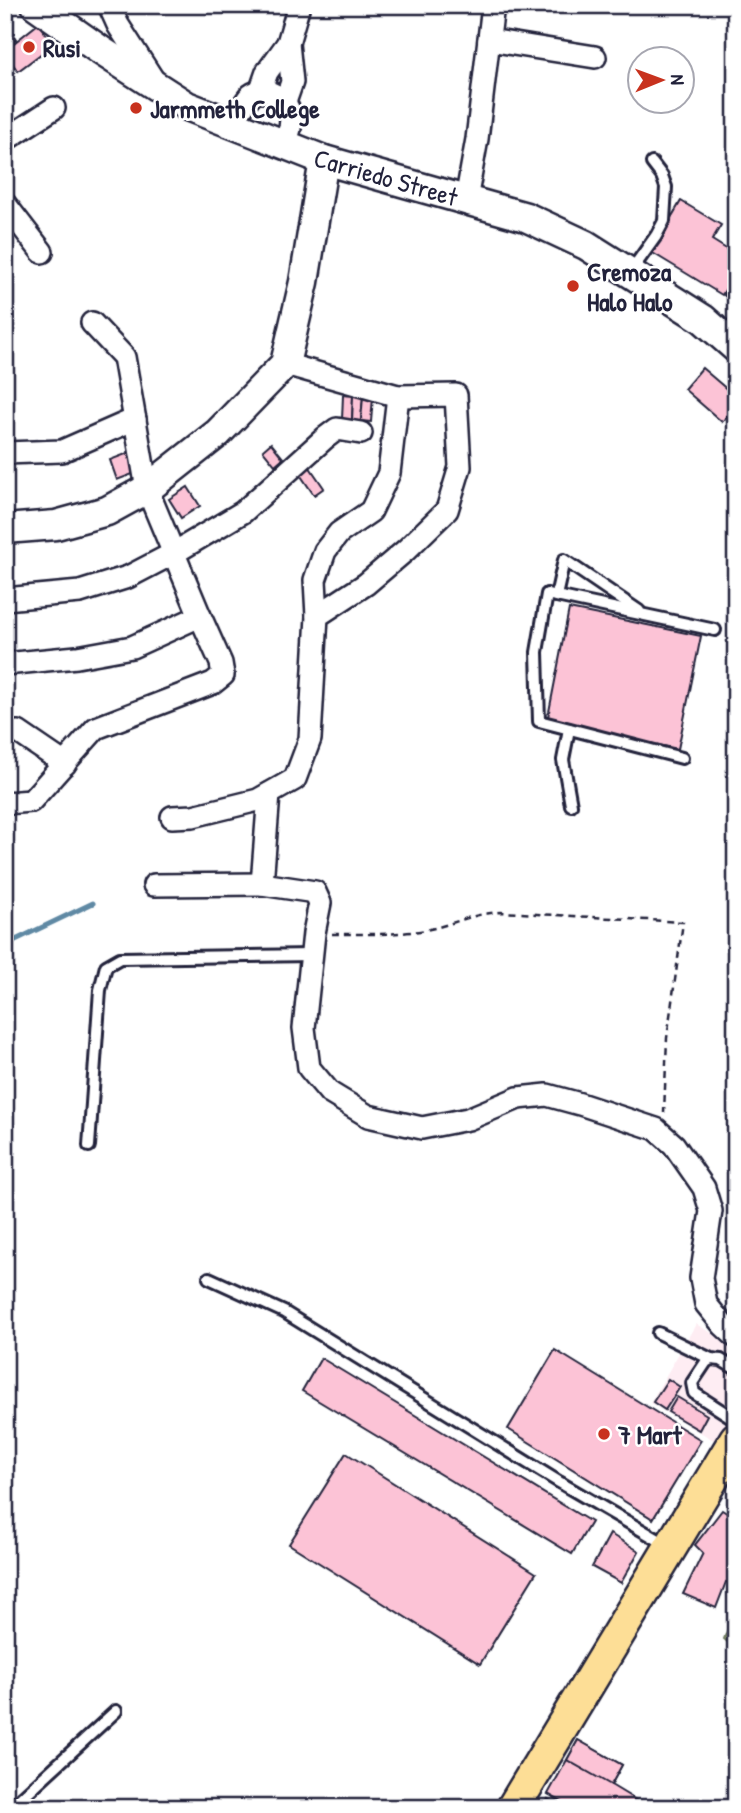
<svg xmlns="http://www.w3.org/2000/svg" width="741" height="1813" viewBox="0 0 741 1813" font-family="'Patrick Hand',sans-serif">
  <rect width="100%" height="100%" fill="#fff"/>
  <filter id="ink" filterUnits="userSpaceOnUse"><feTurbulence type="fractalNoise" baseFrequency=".0143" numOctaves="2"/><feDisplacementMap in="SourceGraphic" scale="14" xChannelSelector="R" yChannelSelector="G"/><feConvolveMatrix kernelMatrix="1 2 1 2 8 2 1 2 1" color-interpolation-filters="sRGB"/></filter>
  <g filter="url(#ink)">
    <path fill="#feedf3" d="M 696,1324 L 736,1347 L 736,1424 L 724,1446 L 650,1403 Z"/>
    <path fill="#c0d489" stroke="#717b62" stroke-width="2" d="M 736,1608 L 736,1649 L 724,1639 Z"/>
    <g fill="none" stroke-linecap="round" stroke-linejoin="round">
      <path stroke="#5f89a4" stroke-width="5" d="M 5,945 L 93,903"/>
    </g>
    <g fill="#fcc3d6" stroke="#22223b" stroke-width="2">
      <path d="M 5,24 L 16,39 L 5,47 Z"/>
      <path d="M 38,24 L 54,44 L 18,71 L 5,54 L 5,50 Z"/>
      <path d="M 681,201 L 721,225 L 712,240 L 736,255 L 736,272 L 722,295 L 651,252 Z"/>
      <path d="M 736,275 L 736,307 L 724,295 Z"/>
      <path d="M 702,368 L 736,397 L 736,406 L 722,422 L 684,389 Z"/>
      <path d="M 343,395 L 353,396 L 352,421 L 342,420 Z"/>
      <path d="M 353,396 L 363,396 L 361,421 L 352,421 Z"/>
      <path d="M 363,396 L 373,397 L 371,422 L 361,421 Z"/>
      <path d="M 271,443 L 283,458 L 275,465 L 263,450 Z"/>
      <path d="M 131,452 L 138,472 L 117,480 L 110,460 Z"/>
      <path d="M 307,463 L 324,488 L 314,495 L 297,470 Z"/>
      <path d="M 188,487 L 200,506 L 181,518 L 169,499 Z"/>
      <path d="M 569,609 L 701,636 L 678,749 L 547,722 Z"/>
      <path d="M 555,1350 L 701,1440 L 653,1519 L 508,1429 Z"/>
      <path d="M 321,1358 L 591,1522 L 572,1554 L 302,1391 Z"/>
      <path d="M 668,1379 L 680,1387 L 665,1410 L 653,1402 Z"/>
      <path d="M 677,1397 L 707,1415 L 699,1430 L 668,1412 Z"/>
      <path d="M 346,1453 L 536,1573 L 480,1664 L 289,1544 Z"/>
      <path d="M 722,1510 L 736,1519 L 736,1585 L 726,1582 L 716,1608 L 683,1594 L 703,1553 L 695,1545 Z"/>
      <path d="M 610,1534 L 639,1551 L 621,1583 L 592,1567 Z"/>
      <path d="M 578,1740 L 622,1765 L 611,1785 L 649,1808 L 573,1808 L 548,1794 Z"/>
      <path d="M 578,1740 L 622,1765 L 611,1785 L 567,1760 Z"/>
      <path d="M 548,1799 L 562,1808 L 543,1808 Z"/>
    </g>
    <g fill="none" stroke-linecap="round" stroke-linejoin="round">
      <defs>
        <g id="lane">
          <path d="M 631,271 L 656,236 L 664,221 L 666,187 L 662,176 L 652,163"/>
          <path d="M 556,596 L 564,560 L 639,611"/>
          <path d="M 569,729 L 563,760 L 571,805"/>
          <path d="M 682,758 L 539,721 L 537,652 L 547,594 L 715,630"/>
          <path d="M 89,1146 L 100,990 L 106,966 L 120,958 L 312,955"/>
          <path d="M 209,1278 L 284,1312 L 559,1482 L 669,1546"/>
          <path d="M 658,1333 L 711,1359"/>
          <path d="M 736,1369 L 721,1360 L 711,1359 L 706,1362 L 692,1383 L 694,1393 L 736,1420"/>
          <path d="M 16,1808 L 19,1800 L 116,1711"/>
        </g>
        <g id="street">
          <path d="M 109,5 L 118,25 L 154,81"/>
          <path d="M 489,40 L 595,57"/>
          <path d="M 260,92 L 267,72 L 288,43 L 299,5"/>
          <path d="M 285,102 L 292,82 L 288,43"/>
          <path d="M 232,123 C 237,116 245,101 251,95 C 265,84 287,99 290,114 C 293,124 288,136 284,146"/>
          <path d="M 5,140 L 54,108"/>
          <path d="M 466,200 L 477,139 L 493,5"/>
          <path d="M 5,204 L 42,252"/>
          <path d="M 5,453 L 62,451 L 135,419"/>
          <path d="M 5,599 L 80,592 L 128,577 L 174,553 L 243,512 L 325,438 L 337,429 L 361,433"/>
          <path d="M 317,616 L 315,580 L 325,551 L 339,533 L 371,511 L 389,473 L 398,396"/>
          <path d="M 5,664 L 77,657 L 132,647 L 200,616"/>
          <path d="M 5,733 L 18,732 L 65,764"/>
          <path d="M 269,794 L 262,884 L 315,892 L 320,903 L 314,933 L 304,1028 L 309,1068 L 330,1093 L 368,1116 L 422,1128 L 468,1119 L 518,1098 L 547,1095 L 580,1104 L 656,1129 L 674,1145 L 704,1188 L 711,1211 L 701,1278 L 706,1304 L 723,1325 L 736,1337"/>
          <path d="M 5,803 L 31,801 L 96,728 L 213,683 L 223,675 L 221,663 L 200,616 L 147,489 L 124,357 L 92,323"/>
          <path d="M 172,817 L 193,816 L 258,800 L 295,779 L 310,739 L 317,616 L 366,584 L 406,550 L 447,510 L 460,467 L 456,395 L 398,396 L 285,364"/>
          <path d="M 154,885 L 262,884"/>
        </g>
        <g id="secondary">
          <path d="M 36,5 L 100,50 L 187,106 L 324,160 L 526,217 L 586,245 L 703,319 L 736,348"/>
          <path d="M 5,529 L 56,525 L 107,511 L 147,489 L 218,433 L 285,364 L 304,282 L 324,160"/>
        </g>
        <path id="primary" d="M 513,1808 L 736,1439"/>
      </defs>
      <use href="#lane" stroke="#22223b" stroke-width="16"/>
      <use href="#street" stroke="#22223b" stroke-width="26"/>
      <use href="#secondary" stroke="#22223b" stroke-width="33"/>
      <use href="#primary" stroke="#22223b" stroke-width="37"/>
      <path stroke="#22223b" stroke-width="2.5" stroke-dasharray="7 5" stroke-linecap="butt" d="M 332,934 C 361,934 391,935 420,931 C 448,927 471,913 501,912 L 683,922 L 667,1038 L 664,1113"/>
      <use href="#lane" stroke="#fff" stroke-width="10"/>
      <use href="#street" stroke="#fff" stroke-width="21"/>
      <use href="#secondary" stroke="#fff" stroke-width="28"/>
      <use href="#primary" stroke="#fdde96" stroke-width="32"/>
    </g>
  </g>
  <g fill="#c8321e" stroke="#fff" stroke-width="2.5">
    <circle cx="29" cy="47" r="7"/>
    <circle cx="136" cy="108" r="7"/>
    <circle cx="573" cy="286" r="7"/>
    <circle cx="604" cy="1434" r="7"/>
  </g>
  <g text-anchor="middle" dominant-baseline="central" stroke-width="5" stroke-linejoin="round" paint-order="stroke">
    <g font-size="26" font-weight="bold" fill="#22223b" stroke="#fff" text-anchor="start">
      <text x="43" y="47">Rusi</text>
      <text x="150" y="108">Jarmmeth College</text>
      <text x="587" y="271">Cremoza<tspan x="587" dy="30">Halo Halo</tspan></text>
      <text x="618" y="1434">7 Mart</text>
    </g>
    <g font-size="26" fill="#22223b" stroke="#fff">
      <text transform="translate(386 177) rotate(16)">Carriedo Street</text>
    </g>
  </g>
  <rect width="741" height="1813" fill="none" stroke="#fff" stroke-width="28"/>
  <rect x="14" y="14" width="713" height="1785" fill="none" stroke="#22223b" stroke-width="2.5" filter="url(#ink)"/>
  <g transform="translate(661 80) rotate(89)"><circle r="33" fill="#ffffff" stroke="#a7a7b1" stroke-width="2"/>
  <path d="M0-5L12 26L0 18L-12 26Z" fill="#c8321e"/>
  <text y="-10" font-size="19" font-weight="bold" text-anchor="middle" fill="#22223b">N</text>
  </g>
</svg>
